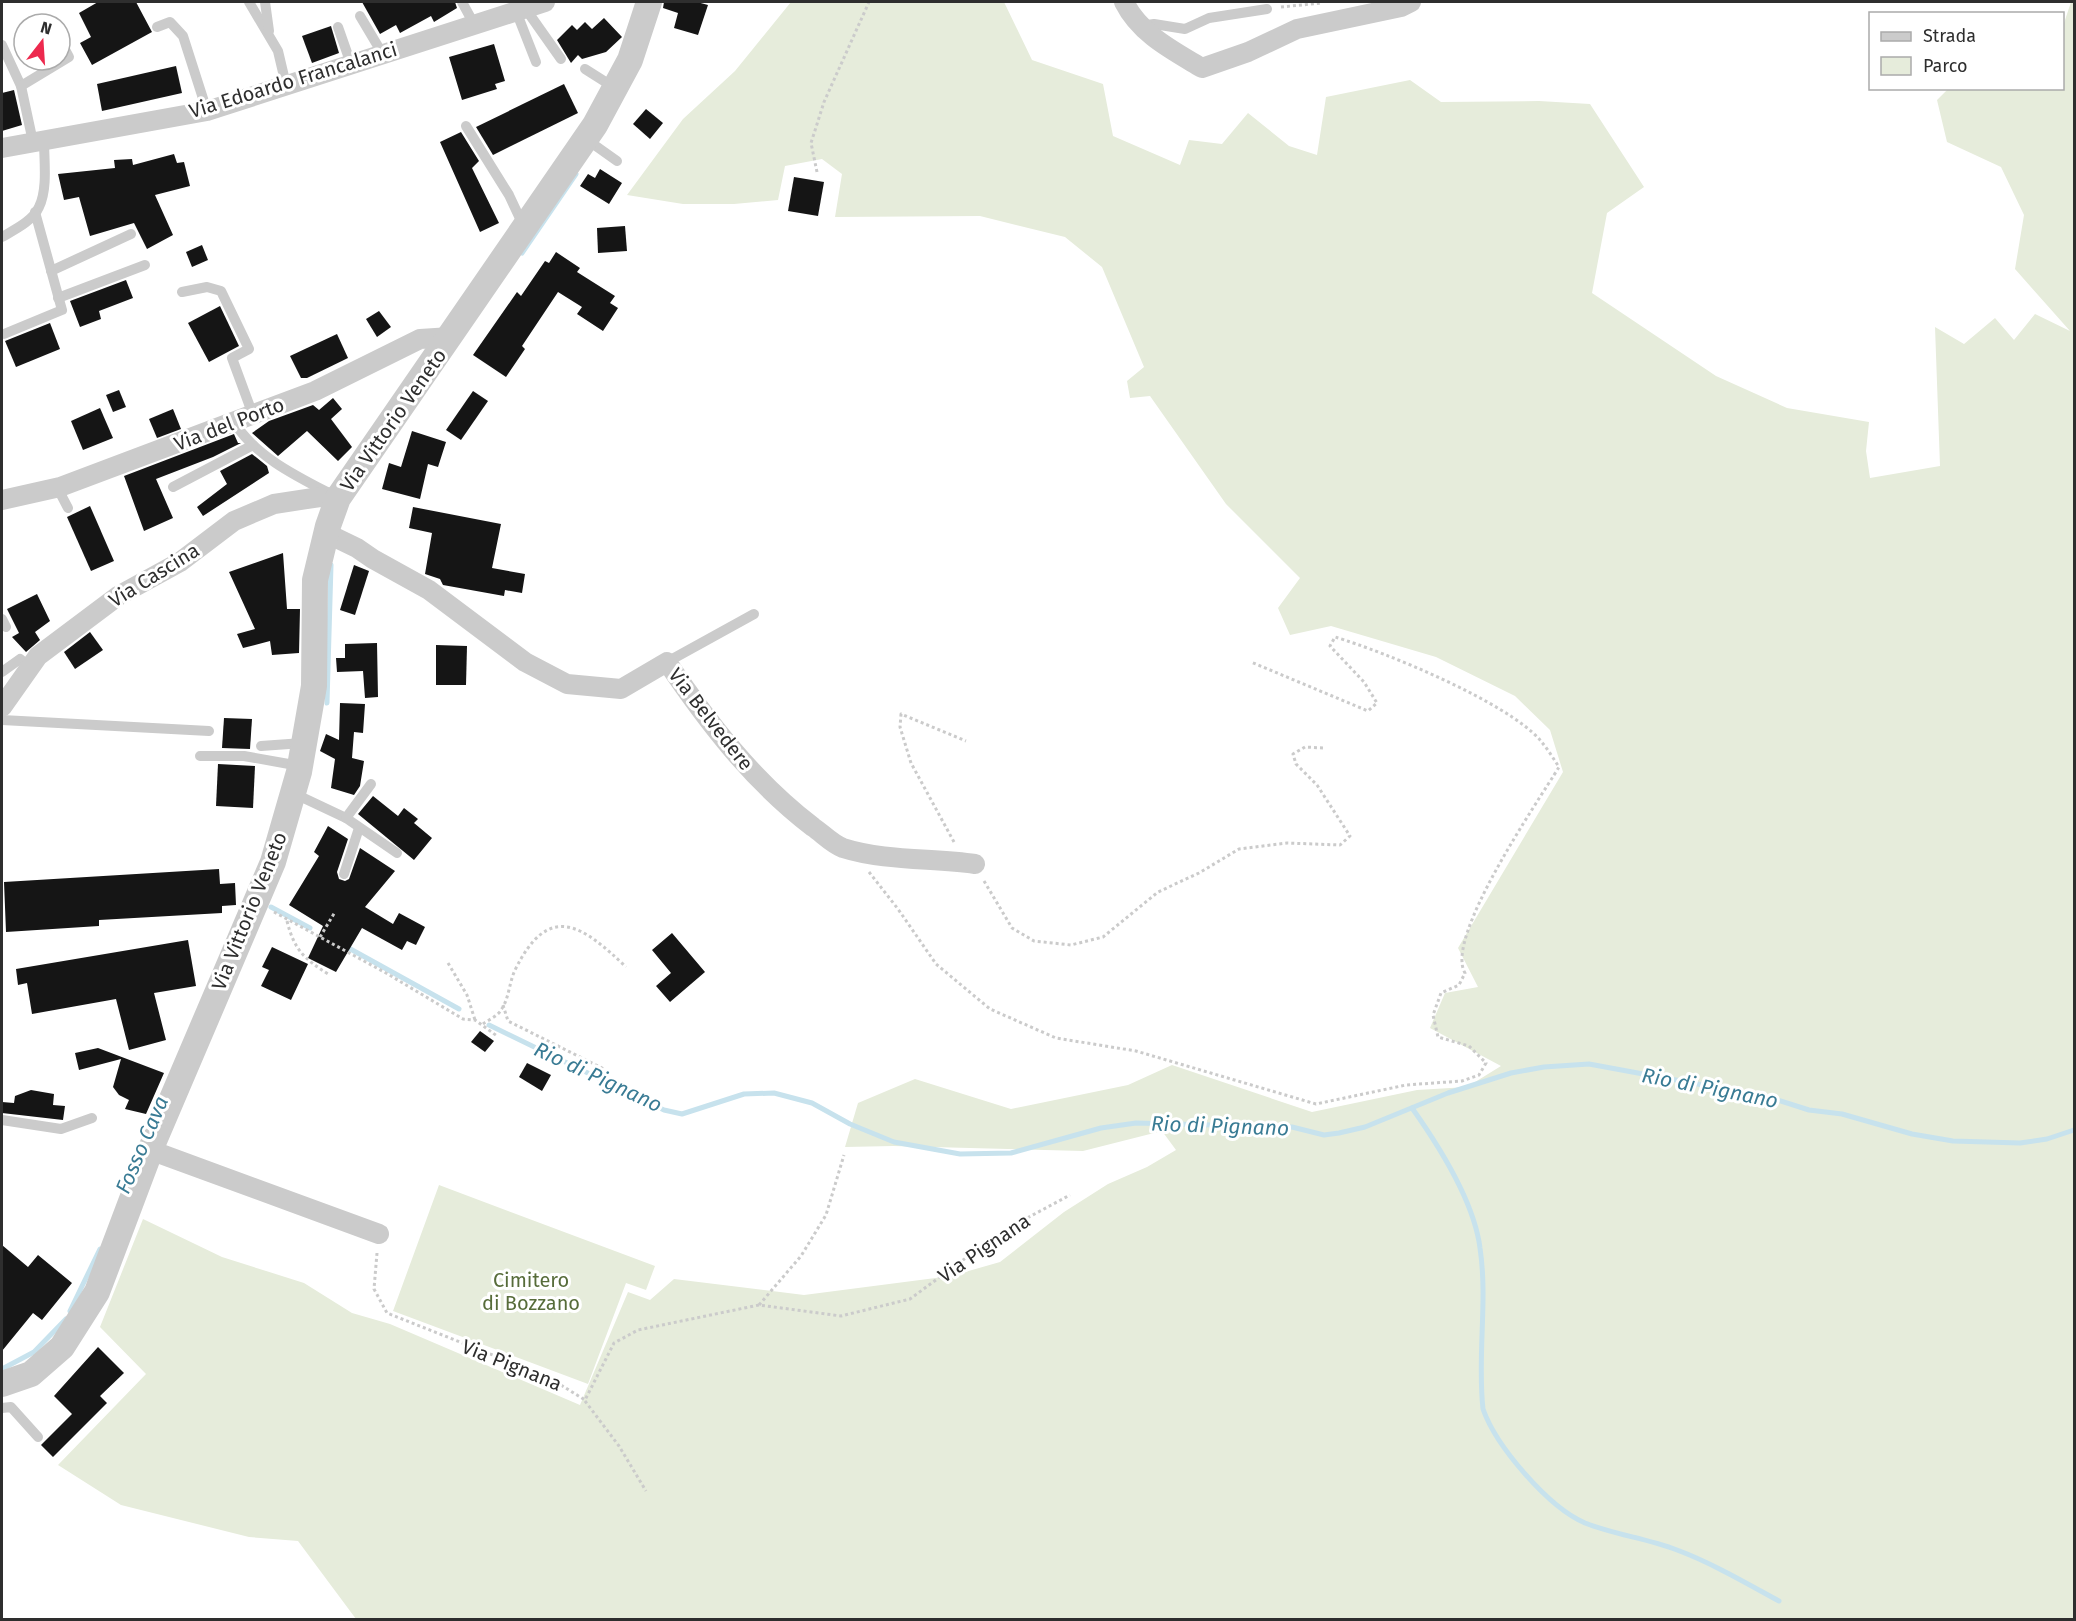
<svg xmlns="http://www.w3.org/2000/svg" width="2076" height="1621" viewBox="0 0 2076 1621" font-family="'Fira Sans',sans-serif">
  <rect width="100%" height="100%" fill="#fff"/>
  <g fill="#e6ecdb">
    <path d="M 791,2 L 1004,2 L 1032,60 L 1103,84 L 1113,136 L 1180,165 L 1189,140 L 1222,144 L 1248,113 L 1289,146 L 1317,155 L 1326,97 L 1410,80 L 1441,102 L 1539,101 L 1590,104 L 1644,187 L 1607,213 L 1592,293 L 1716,376 L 1787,408 L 1869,422 L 1866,451 L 1870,478 L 1940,466 L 1935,327 L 1964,344 L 1995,318 L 2014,340 L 2035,314 L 2070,331 L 2015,269 L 2024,215 L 2001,167 L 1947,142 L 1937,100 L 1948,89 L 2062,88 L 2063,26 L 2071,2 L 2074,2 L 2074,1619 L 356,1619 L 298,1541 L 249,1537 L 121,1505 L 58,1465 L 146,1374 L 100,1327 L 143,1219 L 222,1257 L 304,1283 L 352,1313 L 390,1324 L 580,1405 L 628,1292 L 650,1300 L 674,1279 L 804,1295 L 951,1276 L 1000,1262 L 1064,1212 L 1108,1184 L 1147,1167 L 1176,1150 L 1162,1131 L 1083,1151 L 893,1146 L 845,1147 L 858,1103 L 915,1079 L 1011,1109 L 1128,1085 L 1172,1065 L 1312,1112 L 1417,1090 L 1467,1087 L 1501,1066 L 1430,1028 L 1445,993 L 1478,987 L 1458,948 L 1563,772 L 1550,730 L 1515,696 L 1436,657 L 1331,626 L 1290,635 L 1278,608 L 1300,578 L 1226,504 L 1150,396 L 1130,398 L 1127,381 L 1144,367 L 1102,267 L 1065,237 L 980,216 L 835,217 L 842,174 L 822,159 L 785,166 L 778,200 L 734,204 L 683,204 L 627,195 L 683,119 L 735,71 Z"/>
    <path d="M 439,1185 L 655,1266 L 646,1290 L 626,1283 L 588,1384 L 393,1311 Z"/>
  </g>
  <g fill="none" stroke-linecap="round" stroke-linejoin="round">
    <g stroke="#c7e2ed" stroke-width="5">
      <path d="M 522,253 L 576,174"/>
      <path d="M 327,703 L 331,565"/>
      <path d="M 271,907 L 310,928"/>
      <path d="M 345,946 L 459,1009"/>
      <path d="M 489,1025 L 664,1110 L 682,1114 L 744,1094 L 774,1093 L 812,1103 L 850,1124 L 894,1142 L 960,1154 L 1011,1153 L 1101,1128 L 1136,1123 L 1292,1127 L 1324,1135 L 1339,1133 L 1365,1127 L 1448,1093 L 1511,1073 L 1544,1067 L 1589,1064 L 1768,1097 L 1809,1110 L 1842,1114 L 1912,1134 L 1953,1141 L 2020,1143 L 2047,1139 L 2074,1130"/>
      <path d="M 1412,1108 C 1439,1146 1474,1201 1480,1248 C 1488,1301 1477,1356 1483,1409 C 1496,1446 1548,1507 1585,1523 C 1615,1535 1646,1538 1677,1550 C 1712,1563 1746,1583 1779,1601"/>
      <path d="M 70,1311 L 100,1249"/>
      <path d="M 2,1369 L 34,1352 L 66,1319"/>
    </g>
  </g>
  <g fill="#151515">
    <path d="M 98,2 L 136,2 L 152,32 L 92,65 L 80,43 L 91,37 L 79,13 Z"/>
    <path d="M 362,2 L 455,2 L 457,8 L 434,22 L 431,16 L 400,33 L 396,25 L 380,34 Z"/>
    <path d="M 664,2 L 697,2 L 708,5 L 698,35 L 674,28 L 678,13 L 663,8 Z"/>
    <path d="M 604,18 L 622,37 L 606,52 L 582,59 L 578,55 L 571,63 L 557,40 L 572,25 L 577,30 L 585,22 L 592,29 Z"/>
    <path d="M 331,26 L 339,53 L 312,63 L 302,36 Z"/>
    <path d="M 494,44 L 505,81 L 495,84 L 497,89 L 462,100 L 449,57 Z"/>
    <path d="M 176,66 L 182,93 L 102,111 L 97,84 Z"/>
    <path d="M 564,84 L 578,113 L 493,155 L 476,127 Z"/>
    <path d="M 14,90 L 22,125 L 2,131 L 2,93 Z"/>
    <path d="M 646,109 L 663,123 L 650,139 L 633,124 Z"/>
    <path d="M 461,132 L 479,161 L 472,168 L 499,223 L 480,232 L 440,142 Z"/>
    <path d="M 174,154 L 177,163 L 184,162 L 190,186 L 155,195 L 173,235 L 147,249 L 134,223 L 90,236 L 79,197 L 64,200 L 58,174 L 115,168 L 114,160 L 132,159 L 133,165 Z"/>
    <path d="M 600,169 L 622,183 L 609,204 L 580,186 L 588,174 L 595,178 Z"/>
    <path d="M 794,177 L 824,182 L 818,216 L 788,211 Z"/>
    <path d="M 625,226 L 627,251 L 598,253 L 597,228 Z"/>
    <path d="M 202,245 L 208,260 L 192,267 L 186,252 Z"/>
    <path d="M 556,252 L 580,268 L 577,272 L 615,296 L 610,303 L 618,308 L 603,331 L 577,314 L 582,307 L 558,292 L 522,346 L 525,349 L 506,377 L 473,355 L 517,292 L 521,296 L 545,261 L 549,263 Z"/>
    <path d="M 126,280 L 133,298 L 99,311 L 101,319 L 80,327 L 70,301 Z"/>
    <path d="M 220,306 L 239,346 L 209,362 L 188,323 Z"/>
    <path d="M 379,311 L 391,327 L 377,337 L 366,319 Z"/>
    <path d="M 50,323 L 60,349 L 16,367 L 5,341 Z"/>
    <path d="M 337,334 L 348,358 L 307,378 L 301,378 L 290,356 Z"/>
    <path d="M 119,390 L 126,407 L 113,412 L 106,395 Z"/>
    <path d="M 473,391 L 488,401 L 461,440 L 446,430 Z"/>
    <path d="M 333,398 L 342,409 L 331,419 L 352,447 L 338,461 L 307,431 L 278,456 L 252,433 L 269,421 L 313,405 L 319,410 Z"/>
    <path d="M 100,408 L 113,438 L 83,450 L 71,421 Z"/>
    <path d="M 173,409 L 181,429 L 157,438 L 149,419 Z"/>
    <path d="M 412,431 L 446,442 L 438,467 L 428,464 L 420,499 L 382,489 L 389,463 L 401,467 Z"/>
    <path d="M 234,434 L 238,443 L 241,443 L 213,457 L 156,479 L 173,518 L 144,531 L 124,476 Z"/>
    <path d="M 252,454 L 267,466 L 269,473 L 203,516 L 197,507 L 227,484 L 220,471 Z"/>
    <path d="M 90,506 L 114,561 L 91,571 L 67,517 Z"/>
    <path d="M 413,507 L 501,524 L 492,568 L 525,574 L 522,593 L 505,590 L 504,596 L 443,585 L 440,579 L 425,574 L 432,533 L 409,528 Z"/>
    <path d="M 283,553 L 287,609 L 300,609 L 299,653 L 272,655 L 270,641 L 243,648 L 237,634 L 255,629 L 229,572 Z"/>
    <path d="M 354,565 L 369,571 L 355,615 L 340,610 Z"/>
    <path d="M 37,594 L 50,621 L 35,632 L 40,640 L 26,652 L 12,637 L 19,633 L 7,609 Z"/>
    <path d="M 90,632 L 103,650 L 75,669 L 64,652 Z"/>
    <path d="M 377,643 L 378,697 L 365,698 L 363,671 L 337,672 L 336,658 L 345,658 L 345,644 Z"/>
    <path d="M 436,645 L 467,646 L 466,685 L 436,685 Z"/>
    <path d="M 340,703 L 365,704 L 363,733 L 354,732 L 352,758 L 364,761 L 360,786 L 354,795 L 331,788 L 335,759 L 320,751 L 326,734 L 339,740 Z"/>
    <path d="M 224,718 L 252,719 L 250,749 L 222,748 Z"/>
    <path d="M 218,764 L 255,766 L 253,808 L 216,806 Z"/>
    <path d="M 373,796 L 398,816 L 404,808 L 418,819 L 414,823 L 432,838 L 414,860 L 358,814 Z"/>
    <path d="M 328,826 L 348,839 L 337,872 L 339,879 L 345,881 L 349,879 L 360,848 L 395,871 L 365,907 L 393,924 L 399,913 L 425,927 L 416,945 L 407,941 L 402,950 L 362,928 L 336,972 L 308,958 L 323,926 L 289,905 L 319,856 L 314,852 Z"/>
    <path d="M 219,869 L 220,884 L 235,883 L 236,905 L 222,906 L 222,913 L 99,920 L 99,926 L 6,932 L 4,882 Z"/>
    <path d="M 672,933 L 705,972 L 670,1002 L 656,986 L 671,973 L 652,950 Z"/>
    <path d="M 188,940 L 196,986 L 154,993 L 166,1040 L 129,1050 L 116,999 L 32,1014 L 27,983 L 18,985 L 16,969 Z"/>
    <path d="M 272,947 L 308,964 L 291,1000 L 261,986 L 269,970 L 262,967 Z"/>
    <path d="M 480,1031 L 494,1041 L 485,1052 L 471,1042 Z"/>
    <path d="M 98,1048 L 164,1073 L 146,1114 L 125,1109 L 129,1100 L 119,1095 L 113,1087 L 121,1059 L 79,1070 L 75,1053 Z"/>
    <path d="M 527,1063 L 551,1075 L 542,1091 L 519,1077 Z"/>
    <path d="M 31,1090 L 54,1094 L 53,1105 L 65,1106 L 63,1120 L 2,1113 L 2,1102 L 14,1103 L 15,1096 Z"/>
    <path d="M 2,1245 L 28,1267 L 38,1255 L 72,1283 L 42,1320 L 33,1313 L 2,1351 Z"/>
    <path d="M 98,1347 L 124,1373 L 100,1396 L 107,1403 L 53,1457 L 41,1445 L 72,1414 L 54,1396 Z"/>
  </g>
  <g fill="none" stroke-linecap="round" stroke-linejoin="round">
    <g stroke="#cbcbcb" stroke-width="3" stroke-dasharray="3 3" stroke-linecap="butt">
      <path d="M 1281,7 L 1322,3"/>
      <path d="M 817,172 L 811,143 L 824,102 L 869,2"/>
      <path d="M 954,842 L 911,763 L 900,727 L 901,714 L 966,741"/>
      <path d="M 869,872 L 898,909 L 936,964 L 990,1009 L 1056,1038 L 1136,1051 L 1316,1104 L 1406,1085 L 1462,1081 L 1479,1075 L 1486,1063 L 1469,1046 L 1438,1037 L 1433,1015 L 1441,993 L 1459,985 L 1465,973 C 1444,938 1537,803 1559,767 C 1553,758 1547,748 1540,740 C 1507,702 1385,652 1335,637 L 1330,646 L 1364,682 L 1377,703 L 1368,711 L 1251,662"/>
      <path d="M 984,881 L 1012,928 L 1034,941 L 1071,945 L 1103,937 L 1158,892 L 1199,873 L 1239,849 L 1287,843 L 1340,845 L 1350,836 L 1317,785 L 1296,764 L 1293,754 L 1305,747 L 1324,748"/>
      <path d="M 274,912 L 386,973 L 463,1019 L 475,1020 L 497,1036"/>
      <path d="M 287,921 C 294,949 303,958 328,974"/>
      <path d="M 320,937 L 335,912"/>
      <path d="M 448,963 L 467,995 L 475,1020"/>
      <path d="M 503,1005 L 508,1021 L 604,1069"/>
      <path d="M 483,1024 C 488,1020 498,1016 501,1010 C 509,999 509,983 515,970 C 549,901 582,925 626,967"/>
      <path d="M 377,1253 L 374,1289 L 387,1313 L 548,1377 L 585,1400 L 614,1343 L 638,1330 L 759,1305 L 841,1316 L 910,1299 L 1001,1232 L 1070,1195"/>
      <path d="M 759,1305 L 801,1256 L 826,1215 L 844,1155"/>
      <path d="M 585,1401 L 619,1446 L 646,1491"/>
    </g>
    <g stroke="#cbcbcb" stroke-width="10">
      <path d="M 249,2 L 278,51 L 286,85"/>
      <path d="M 265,2 L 269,31"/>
      <path d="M 462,2 L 474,24"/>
      <path d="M 525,8 L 561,59"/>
      <path d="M 516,11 L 536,62"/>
      <path d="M 360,16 L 382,53"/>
      <path d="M 1141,26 L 1154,24 L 1185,29 L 1209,18 L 1267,9"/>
      <path d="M 157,27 L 170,22 L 183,36 L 207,111"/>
      <path d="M 338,27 L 351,64"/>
      <path d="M 2,45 L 21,86 L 33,142"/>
      <path d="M 585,69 L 615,88"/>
      <path d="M 21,86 L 69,57 L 60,40"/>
      <path d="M 466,126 L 509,195 L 524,227"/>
      <path d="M 586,139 L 617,161"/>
      <path d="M 2,237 C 14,230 33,221 39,207 C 48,189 44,160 44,140"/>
      <path d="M 51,271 L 131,234"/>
      <path d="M 182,292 L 207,287 L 221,291 L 249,349 L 232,358 L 253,415"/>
      <path d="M 58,298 L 145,265"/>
      <path d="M 4,334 L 62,310 L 35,212"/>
      <path d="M 234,422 C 255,456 296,476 331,494"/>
      <path d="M 57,487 L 68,508"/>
      <path d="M 173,487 L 253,445"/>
      <path d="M 2,619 L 6,627"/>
      <path d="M 667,662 L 754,614"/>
      <path d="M 2,672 L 20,659 L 30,667"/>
      <path d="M 2,720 L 209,731"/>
      <path d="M 261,746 L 303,743"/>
      <path d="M 200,756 L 244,756 L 300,766"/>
      <path d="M 293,793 L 346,818 L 397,853"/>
      <path d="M 346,818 L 371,784"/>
      <path d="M 344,874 L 359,828"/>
      <path d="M 2,1120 L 61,1129 L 92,1118"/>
      <path d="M 2,1408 L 11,1407 L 38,1437"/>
    </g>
    <g stroke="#cbcbcb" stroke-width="20">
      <path d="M 1124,2 C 1140,34 1172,50 1202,68 L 1248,52 L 1297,29 L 1401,7 L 1411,2"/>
      <path d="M 2,148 L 207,111 L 545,2"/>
      <path d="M 2,500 L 60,487 L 315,391 L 420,339 L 451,337"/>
      <path d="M 326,533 L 357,548 L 373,559 L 429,590 L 525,662 L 567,684 L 621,689 L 667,662 C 709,724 753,781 813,827 C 822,833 832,844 843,848 C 884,861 932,858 975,864"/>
      <path d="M 2,707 L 38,656 L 118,596 L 180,562 L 234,521 L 274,504 L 320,497 L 338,498"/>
      <path d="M 150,1150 L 379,1234"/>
    </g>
    <path stroke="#cbcbcb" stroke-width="26" d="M 2,1384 L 31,1374 L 62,1347 L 97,1292 L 154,1141 L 273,862 L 299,772 L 314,686 L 315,580 L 328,526 L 338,498 L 595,125 L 630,60 L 649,2"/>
  </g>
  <g text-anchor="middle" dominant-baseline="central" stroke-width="6" stroke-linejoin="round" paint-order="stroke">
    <g font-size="20" fill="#2e2e2e" stroke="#fff">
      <text transform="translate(293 80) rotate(-17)">Via Edoardo Francalanci</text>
      <text transform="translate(393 420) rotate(-55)">Via Vittorio Veneto</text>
      <text transform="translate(229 424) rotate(-21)">Via del Porto</text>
      <text transform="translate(154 575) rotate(-32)">Via Cascina</text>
      <text transform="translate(711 719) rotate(52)">Via Belvedere</text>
      <text transform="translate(249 911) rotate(-68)">Via Vittorio Veneto</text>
      <text transform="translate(984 1248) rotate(-34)">Via Pignana</text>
      <text transform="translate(512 1365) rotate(22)">Via Pignana</text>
    </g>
    <g font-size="20" fill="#576c3a" stroke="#fff">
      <text x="531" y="1280">Cimitero<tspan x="531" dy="23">di Bozzano</tspan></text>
    </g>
    <g font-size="21" font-style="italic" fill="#397b94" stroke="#fff">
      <text transform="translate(598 1077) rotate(25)">Rio di Pignano</text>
      <text transform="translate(1710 1088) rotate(11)">Rio di Pignano</text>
      <text transform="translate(1220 1126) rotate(2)">Rio di Pignano</text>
      <text transform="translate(142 1145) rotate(-67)">Fosso Cava</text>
    </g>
  </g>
  <rect width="2076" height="1621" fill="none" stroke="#2e2e2e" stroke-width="6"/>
  <rect x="1869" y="12" width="195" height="78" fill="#ffffff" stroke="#ababab" stroke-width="1.5"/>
  <rect x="1881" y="32" width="30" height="9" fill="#cbcbcb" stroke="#ababab" stroke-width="1.5"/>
  <text x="1923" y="42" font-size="18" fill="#2e2e2e">Strada</text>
  <rect x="1881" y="57" width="30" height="18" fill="#e6ecdb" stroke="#ababab" stroke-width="1.5"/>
  <text x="1923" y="72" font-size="18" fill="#2e2e2e">Parco</text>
  <g transform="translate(42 42) rotate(17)"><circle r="28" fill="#ffffff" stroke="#ababab" stroke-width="1.5"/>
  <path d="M0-4.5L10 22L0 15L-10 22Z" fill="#ed294e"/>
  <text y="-9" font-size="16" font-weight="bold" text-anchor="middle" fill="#2e2e2e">N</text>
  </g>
</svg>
